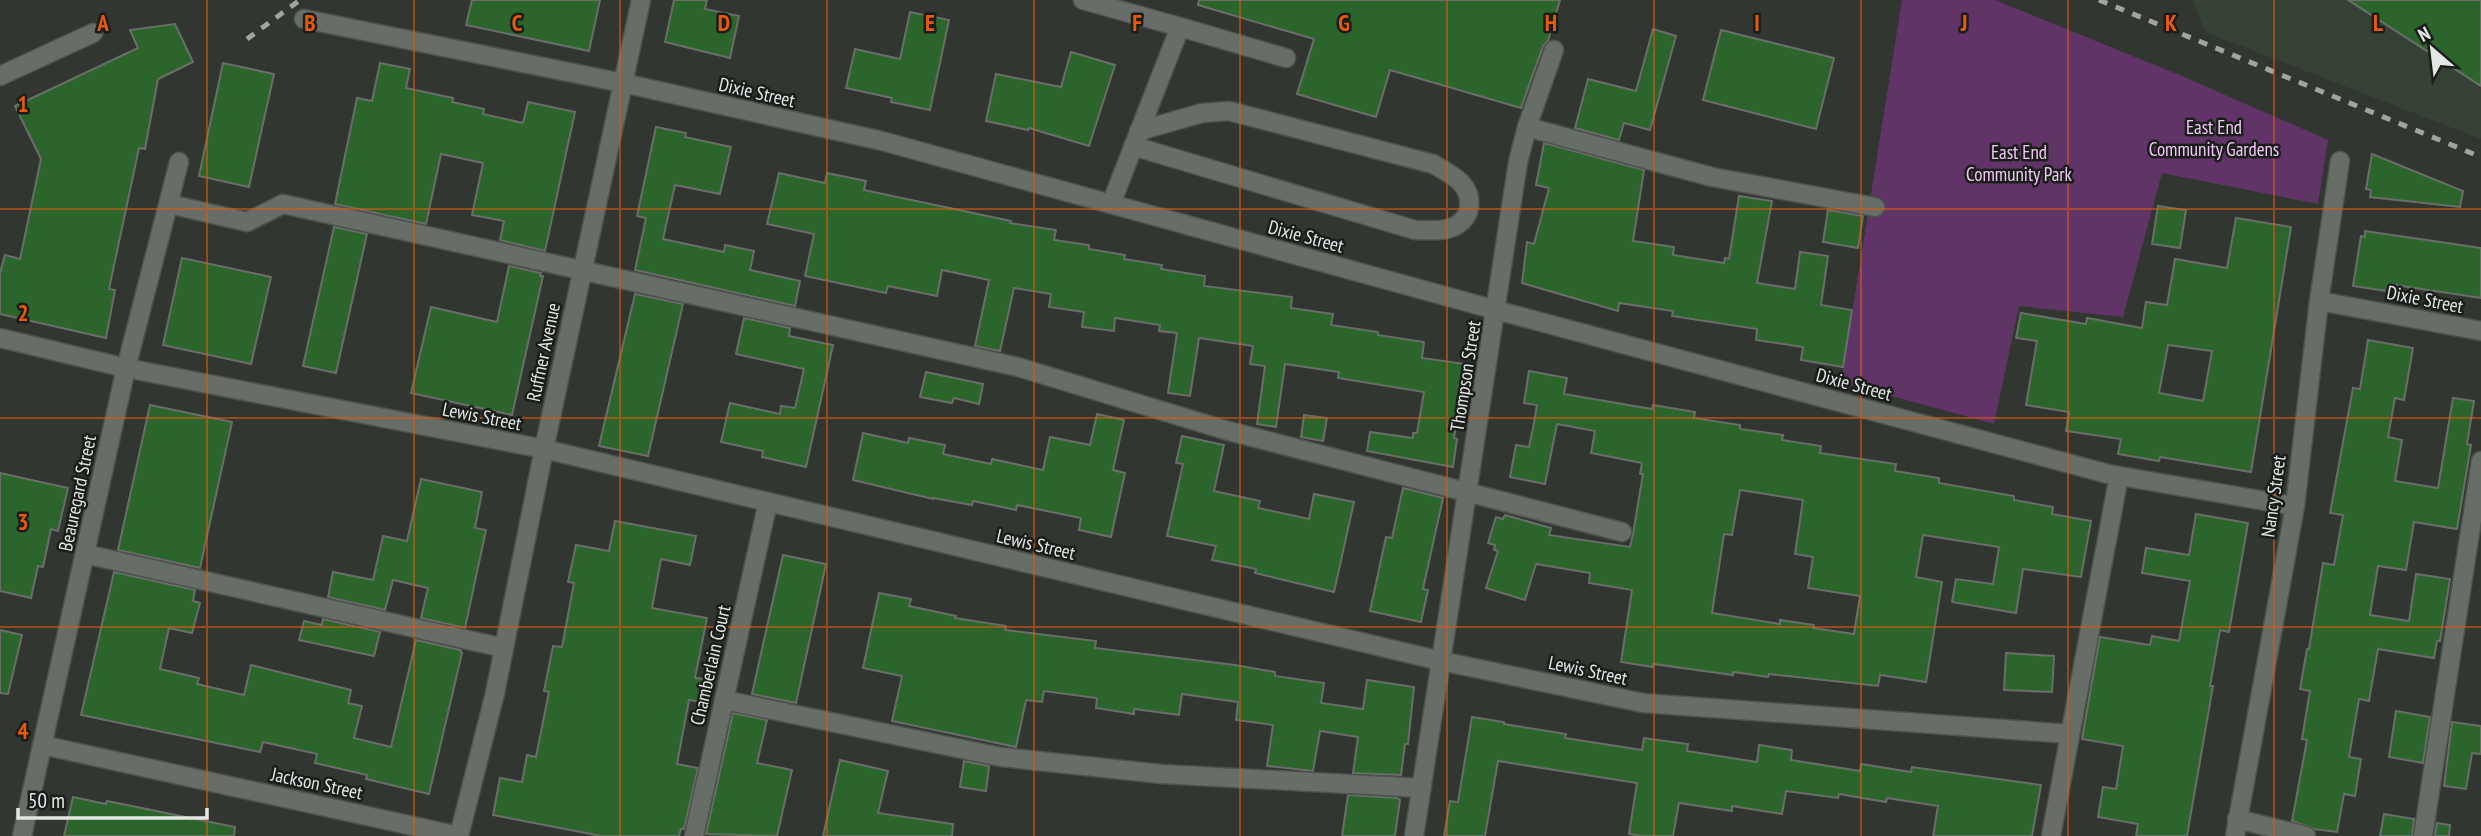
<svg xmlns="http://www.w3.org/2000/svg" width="2481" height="836" viewBox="0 0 2481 836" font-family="'PT Sans Narrow',sans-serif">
  <rect width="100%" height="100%" fill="#313630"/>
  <path fill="#364136" d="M 2193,0 L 2481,0 L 2481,139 L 2205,32 Z"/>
  <path fill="#603466" d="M 1902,0 L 1995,0 L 2182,76 L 2328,140 L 2318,204 L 2162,173 L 2123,317 L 2019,306 L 1994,424 L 1841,382 Z"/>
  <g fill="#2c652c" stroke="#696f68" stroke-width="2" fill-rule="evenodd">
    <path d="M 472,0 L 600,0 L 589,51 L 466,25 Z"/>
    <path d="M 674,0 L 707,0 L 705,9 L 739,16 L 730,58 L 665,42 Z"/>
    <path d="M 1199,0 L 1560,0 L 1548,41 L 1543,46 L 1521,108 L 1390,70 L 1376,117 L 1297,94 L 1314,39 L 1198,5 Z"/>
    <path d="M 2348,0 L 2481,0 L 2481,86 Z"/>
    <path d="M 910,12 L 949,20 L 930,110 L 891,102 L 892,98 L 846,88 L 855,49 L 900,59 Z"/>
    <path d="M 175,24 L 193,62 L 158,79 L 145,149 L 139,148 L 109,289 L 115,290 L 106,338 L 0,314 L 0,273 L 5,255 L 20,259 L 41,159 L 15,106 L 138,48 L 130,30 Z"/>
    <path d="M 1653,29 L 1676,36 L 1650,130 L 1624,123 L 1619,140 L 1575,128 L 1588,79 L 1636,91 Z"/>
    <path d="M 1721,30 L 1834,58 L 1816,129 L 1703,100 Z"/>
    <path d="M 1071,52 L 1115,65 L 1089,146 L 1029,128 L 1028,130 L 986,121 L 996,74 L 1061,87 Z"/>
    <path d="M 223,63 L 274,74 L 249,187 L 199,176 Z"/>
    <path d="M 380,63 L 410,69 L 406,88 L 453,98 L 452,102 L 484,109 L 483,114 L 523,123 L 528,102 L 575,112 L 545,251 L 500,240 L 504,221 L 472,215 L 483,163 L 441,154 L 426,224 L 335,204 L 357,98 L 372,101 Z"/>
    <path d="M 656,127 L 686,133 L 685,137 L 731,147 L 720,194 L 675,185 L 663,239 L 724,252 L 725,245 L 754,251 L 750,270 L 800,281 L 795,306 L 635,270 L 646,218 L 637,216 Z"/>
    <path d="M 1544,143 L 1644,170 L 1633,241 L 1674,247 L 1673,255 L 1724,263 L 1725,258 L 1729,259 L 1739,196 L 1772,201 L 1757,283 L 1795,289 L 1800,252 L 1828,256 L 1821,305 L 1852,310 L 1843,367 L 1801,360 L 1803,347 L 1756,340 L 1757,329 L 1672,316 L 1673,311 L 1619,303 L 1618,311 L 1522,283 L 1527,242 L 1534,244 L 1549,188 L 1536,185 Z"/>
    <path d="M 2372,154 L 2463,191 L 2460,207 L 2370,197 L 2371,190 L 2366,189 Z"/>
    <path d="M 779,173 L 825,183 L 827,173 L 866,181 L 864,190 L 1011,221 L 1010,223 L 1056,230 L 1054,240 L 1089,245 L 1089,249 L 1125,255 L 1124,259 L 1162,265 L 1161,269 L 1205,276 L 1204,286 L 1292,297 L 1291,308 L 1333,314 L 1331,325 L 1378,332 L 1378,335 L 1424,342 L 1422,358 L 1465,364 L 1454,438 L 1457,439 L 1453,467 L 1367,451 L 1370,432 L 1413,438 L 1413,433 L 1417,433 L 1424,392 L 1338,378 L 1339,372 L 1285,364 L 1276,427 L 1257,424 L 1265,366 L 1250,364 L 1253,346 L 1199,338 L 1190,396 L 1168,393 L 1177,333 L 1159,331 L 1160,325 L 1115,318 L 1114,331 L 1082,327 L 1084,312 L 1049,307 L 1051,294 L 1014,288 L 1000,351 L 975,346 L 989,280 L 942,270 L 937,296 L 888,286 L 886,293 L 805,276 L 814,234 L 767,224 Z"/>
    <path d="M 2158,206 L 2186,210 L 2180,248 L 2152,244 Z"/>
    <path d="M 1828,210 L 1863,216 L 1858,248 L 1823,242 Z"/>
    <path d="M 2236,218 L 2291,227 L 2251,472 L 2160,457 L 2159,461 L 2118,454 L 2121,439 L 2066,431 L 2069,412 L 2026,405 L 2037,341 L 2016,338 L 2021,313 L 2086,324 L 2087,318 L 2142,328 L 2146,302 L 2167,305 L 2175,259 L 2227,268 ZM 2168,345 L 2212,351 L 2203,401 L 2159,393 Z"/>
    <path d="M 334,227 L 367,234 L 336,373 L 303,366 Z"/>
    <path d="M 2365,231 L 2481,248 L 2481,298 L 2388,284 L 2387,291 L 2353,286 L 2361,236 L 2365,237 Z"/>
    <path d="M 182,258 L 271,277 L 251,364 L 163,345 Z"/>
    <path d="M 509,266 L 541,273 L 540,276 L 543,276 L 512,415 L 411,393 L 431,307 L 497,322 Z"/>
    <path d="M 635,294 L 683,304 L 648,456 L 599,446 Z"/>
    <path d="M 744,318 L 790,328 L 789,336 L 833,345 L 806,467 L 762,457 L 763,451 L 721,442 L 730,403 L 780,414 L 781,406 L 795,408 L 804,369 L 736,354 Z"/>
    <path d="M 2368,340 L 2413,348 L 2404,400 L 2395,398 L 2388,437 L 2402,440 L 2395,481 L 2438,488 L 2453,398 L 2474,401 L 2467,444 L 2471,445 L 2457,529 L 2414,522 L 2406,570 L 2378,566 L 2370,615 L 2409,621 L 2416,574 L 2450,579 L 2440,641 L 2437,641 L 2434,658 L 2378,649 L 2369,701 L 2359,699 L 2349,757 L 2361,759 L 2355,796 L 2344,794 L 2337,832 L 2314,829 L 2292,821 L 2307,740 L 2302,739 L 2310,691 L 2300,689 L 2307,649 L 2309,649 L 2323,563 L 2334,565 L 2343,515 L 2330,513 L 2353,388 L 2360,389 Z"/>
    <path d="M 1529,371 L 1567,378 L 1564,394 L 1652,409 L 1653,405 L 1695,412 L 1694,418 L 1740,425 L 1740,429 L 1783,435 L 1782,440 L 1821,446 L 1820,453 L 1896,464 L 1895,471 L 1939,478 L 1939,483 L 2014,496 L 2014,500 L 2053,507 L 2052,514 L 2091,521 L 2081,577 L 2023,569 L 2016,613 L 1952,602 L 1956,579 L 1993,584 L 1999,547 L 1923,535 L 1916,577 L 1942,582 L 1926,682 L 1880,675 L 1878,686 L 1769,674 L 1768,677 L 1733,672 L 1733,675 L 1653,664 L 1653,667 L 1621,662 L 1632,590 L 1589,583 L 1590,573 L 1536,564 L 1525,600 L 1486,588 L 1498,551 L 1494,550 L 1495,545 L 1488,543 L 1496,517 L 1503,519 L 1505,515 L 1551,528 L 1549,535 L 1630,547 L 1633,534 L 1643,474 L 1640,474 L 1642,463 L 1591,453 L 1595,431 L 1557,424 L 1545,484 L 1510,477 L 1516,445 L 1529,447 L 1533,428 L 1537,405 L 1524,403 ZM 1740,490 L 1803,500 L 1795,554 L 1813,557 L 1808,588 L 1860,596 L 1854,634 L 1813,628 L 1814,625 L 1780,620 L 1780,624 L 1712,613 L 1724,534 L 1732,535 Z"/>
    <path d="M 926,372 L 983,384 L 979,404 L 954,398 L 952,403 L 920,397 Z"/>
    <path d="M 150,405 L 232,422 L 200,568 L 118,550 Z"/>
    <path d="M 1097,414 L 1124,420 L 1113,470 L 1125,473 L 1111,537 L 1079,530 L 1081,518 L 1017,505 L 1016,510 L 973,501 L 972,505 L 933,498 L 933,499 L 853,480 L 863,433 L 908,443 L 909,438 L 945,445 L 943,454 L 991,464 L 992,459 L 1043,470 L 1050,437 L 1090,445 Z"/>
    <path d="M 1304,415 L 1327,418 L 1323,441 L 1301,437 Z"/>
    <path d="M 1182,436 L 1224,445 L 1214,491 L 1260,501 L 1258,508 L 1309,519 L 1314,494 L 1354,502 L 1334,592 L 1255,573 L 1256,569 L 1212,560 L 1216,546 L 1167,536 L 1183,464 L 1176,463 Z"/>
    <path d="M 0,473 L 68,488 L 58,531 L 51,529 L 43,567 L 38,566 L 31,598 L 0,591 Z"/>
    <path d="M 421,479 L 482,492 L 475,528 L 486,530 L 465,628 L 421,618 L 428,588 L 393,580 L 385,610 L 328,597 L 333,572 L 373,580 L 383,536 L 407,541 Z"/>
    <path d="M 1403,488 L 1443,498 L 1423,589 L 1428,590 L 1421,622 L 1370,611 L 1386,537 L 1392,538 Z"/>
    <path d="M 2196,514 L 2248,523 L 2229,632 L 2220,630 L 2210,686 L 2213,686 L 2187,836 L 2136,836 L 2138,824 L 2098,817 L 2103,787 L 2116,789 L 2123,746 L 2082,739 L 2098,647 L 2100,637 L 2150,645 L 2152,636 L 2179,641 L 2190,581 L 2142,573 L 2146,548 L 2189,555 Z"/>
    <path d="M 615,521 L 696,536 L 690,565 L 661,559 L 652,608 L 707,618 L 695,678 L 705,679 L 701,702 L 689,700 L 677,764 L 698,768 L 684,829 L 681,829 L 679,836 L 601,836 L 493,815 L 500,778 L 522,782 L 527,755 L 536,757 L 549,692 L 544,691 L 553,646 L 562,647 L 574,583 L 568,582 L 576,545 L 609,551 Z"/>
    <path d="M 783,555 L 826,564 L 796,703 L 752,694 Z"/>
    <path d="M 114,572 L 195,590 L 193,601 L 200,603 L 192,633 L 169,628 L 160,669 L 199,678 L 197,684 L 244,695 L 251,665 L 351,690 L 348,703 L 362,706 L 354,738 L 391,747 L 416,640 L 460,650 L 462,653 L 429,794 L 366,779 L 367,775 L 315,763 L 317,754 L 263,742 L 260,752 L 81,715 Z"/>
    <path d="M 879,593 L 911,599 L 909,606 L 956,616 L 955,618 L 1006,626 L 1005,630 L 1096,641 L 1095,648 L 1235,665 L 1275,672 L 1275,676 L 1324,683 L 1321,703 L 1363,709 L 1367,680 L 1414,687 L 1408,744 L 1405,744 L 1401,775 L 1353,773 L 1358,737 L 1320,731 L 1313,771 L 1267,766 L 1273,725 L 1236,720 L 1238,702 L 1182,694 L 1179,715 L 1134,709 L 1134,714 L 1096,708 L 1097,698 L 1044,691 L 1042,702 L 1026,700 L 1016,747 L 892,721 L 902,676 L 863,668 Z"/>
    <path d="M 323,619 L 380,632 L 374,656 L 299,640 L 304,621 L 322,625 Z"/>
    <path d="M 0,630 L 22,635 L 8,694 L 0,693 Z"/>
    <path d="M 2006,653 L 2054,656 L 2052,692 L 2004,690 Z"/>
    <path d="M 2396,711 L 2430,717 L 2423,763 L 2389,757 Z"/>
    <path d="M 733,713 L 767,720 L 757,763 L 792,770 L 777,836 L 706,834 Z"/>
    <path d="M 1472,717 L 1504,722 L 1504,724 L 1566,734 L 1565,738 L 1642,750 L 1644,738 L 1688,744 L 1687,751 L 1757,762 L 1759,745 L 1792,750 L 1791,760 L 1860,771 L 1861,764 L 1911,772 L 1912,767 L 2041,785 L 2032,836 L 1933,836 L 1938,806 L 1887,798 L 1886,802 L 1839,794 L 1838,798 L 1786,791 L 1782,814 L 1732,806 L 1732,811 L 1679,803 L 1673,836 L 1644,836 L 1629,834 L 1637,783 L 1498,761 L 1485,836 L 1444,836 L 1450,801 L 1458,802 Z"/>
    <path d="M 2452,722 L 2481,726 L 2481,754 L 2472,753 L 2466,789 L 2444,786 Z"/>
    <path d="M 840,760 L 888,771 L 878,813 L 953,824 L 952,836 L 823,836 Z"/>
    <path d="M 964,761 L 989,766 L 986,791 L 960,787 Z"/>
    <path d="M 1348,795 L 1397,798 L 1400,800 L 1395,836 L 1342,836 Z"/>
    <path d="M 73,797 L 106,804 L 107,801 L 235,827 L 234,836 L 64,836 Z"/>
    <path d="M 2384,814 L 2414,819 L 2412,836 L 2380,836 Z"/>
    <path d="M 2437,823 L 2450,825 L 2449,836 L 2435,836 Z"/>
  </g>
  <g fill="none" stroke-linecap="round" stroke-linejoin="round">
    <defs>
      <g id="minor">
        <path d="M 1083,0 L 1180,27 L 1111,204"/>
        <path d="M 304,19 L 623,83 L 882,141 L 1496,310 L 2108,474 L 2295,506"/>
        <path d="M 1180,27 L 1286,58"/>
        <path d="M 0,76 L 93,33"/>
        <path d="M 1527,127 L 1712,177 L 1875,207"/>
        <path d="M 1133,146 L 1415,230 C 1426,230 1442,232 1453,227 C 1459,225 1466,218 1468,212 C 1475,186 1453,175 1433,164 L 1229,111 L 1202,113 L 1139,131"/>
        <path d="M 169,204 L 247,222 L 283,204 L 1018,367 L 1225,430 L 1622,532"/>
        <path d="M 2319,301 L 2481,331"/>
        <path d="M 0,338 L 126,368 L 544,449 L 1441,661 L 1643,703 L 2070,734"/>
        <path d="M 85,554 L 504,648"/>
        <path d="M 724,700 L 1001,757 L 1161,774 L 1422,788"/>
        <path d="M 42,745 L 459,836"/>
        <path d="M 2237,819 L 2306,836"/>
        <path d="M 22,836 L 126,368 L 179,162"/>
        <path d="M 459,836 L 495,693 L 544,449 L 641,0"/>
        <path d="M 694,836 L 768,502"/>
        <path d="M 1414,836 L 1518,162 L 1527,127 L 1554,50"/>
        <path d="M 2051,836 L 2119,476"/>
        <path d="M 2235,836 L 2295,506 L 2319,301 L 2340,161"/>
        <path d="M 2423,836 L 2481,461"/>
      </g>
    </defs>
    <use href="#minor" stroke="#4e534d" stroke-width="21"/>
    <use href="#minor" stroke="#676e67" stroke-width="18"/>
    <g stroke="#a1a5a0" stroke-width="5" stroke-dasharray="9 9" stroke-linecap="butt">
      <path d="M 2099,0 L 2481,157"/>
      <path d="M 247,39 L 300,0"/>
    </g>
  </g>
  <path fill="none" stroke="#e8590c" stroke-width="2" stroke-opacity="0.55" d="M 207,0 L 207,836M 414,0 L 414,836M 620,0 L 620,836M 827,0 L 827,836M 1034,0 L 1034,836M 1240,0 L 1240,836M 1447,0 L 1447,836M 1654,0 L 1654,836M 1861,0 L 1861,836M 2068,0 L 2068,836M 2274,0 L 2274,836M 0,209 L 2481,209M 0,418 L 2481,418M 0,627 L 2481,627"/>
  <g text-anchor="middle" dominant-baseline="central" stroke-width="5" stroke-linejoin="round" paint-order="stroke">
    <g font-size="19" fill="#e4e8e4" stroke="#1a1d1a">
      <text transform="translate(757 92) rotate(13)">Dixie Street</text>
      <text transform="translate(1306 236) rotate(15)">Dixie Street</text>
      <text transform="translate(2425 299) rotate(11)">Dixie Street</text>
      <text transform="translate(543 352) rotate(-78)">Ruffner Avenue</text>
      <text transform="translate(1465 376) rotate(-81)">Thompson Street</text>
      <text transform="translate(1854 384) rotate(15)">Dixie Street</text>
      <text transform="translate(482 416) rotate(11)">Lewis Street</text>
      <text transform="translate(77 493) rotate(-78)">Beauregard Street</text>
      <text transform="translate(2273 496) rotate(-82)">Nancy Street</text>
      <text transform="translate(1036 544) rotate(13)">Lewis Street</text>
      <text transform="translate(710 665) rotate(-77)">Chamberlain Court</text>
      <text transform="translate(1588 670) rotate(12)">Lewis Street</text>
      <text transform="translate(317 783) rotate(12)">Jackson Street</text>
    </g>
    <g font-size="19" fill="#f4c8f9" stroke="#1a1d1a">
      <text x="2214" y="127">East End<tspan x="2214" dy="22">Community Gardens</tspan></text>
      <text x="2019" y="152">East End<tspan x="2019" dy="22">Community Park</tspan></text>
    </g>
  </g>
  <g font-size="23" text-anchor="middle" font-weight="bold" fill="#e8590c" stroke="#1a1d1a" stroke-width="5" stroke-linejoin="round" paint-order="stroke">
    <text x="103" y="31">A</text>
    <text x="310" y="31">B</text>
    <text x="517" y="31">C</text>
    <text x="724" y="31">D</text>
    <text x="930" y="31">E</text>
    <text x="1137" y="31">F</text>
    <text x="1344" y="31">G</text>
    <text x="1551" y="31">H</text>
    <text x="1757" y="31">I</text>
    <text x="1964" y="31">J</text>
    <text x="2171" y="31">K</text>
    <text x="2378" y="31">L</text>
    <text x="23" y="112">1</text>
    <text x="23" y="321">2</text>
    <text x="23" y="530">3</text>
    <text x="23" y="739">4</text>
  </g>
  <g transform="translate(2432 49) rotate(332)" stroke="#1a1d1a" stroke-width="5" paint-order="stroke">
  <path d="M0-5L12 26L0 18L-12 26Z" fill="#e4e8e4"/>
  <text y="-10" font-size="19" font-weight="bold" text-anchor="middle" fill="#e4e8e4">N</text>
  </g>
  <path d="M18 808v10h189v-10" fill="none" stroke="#e4e8e4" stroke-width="3.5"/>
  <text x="28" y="808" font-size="21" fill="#e4e8e4" stroke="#1a1d1a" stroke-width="5" paint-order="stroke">50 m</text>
</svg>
